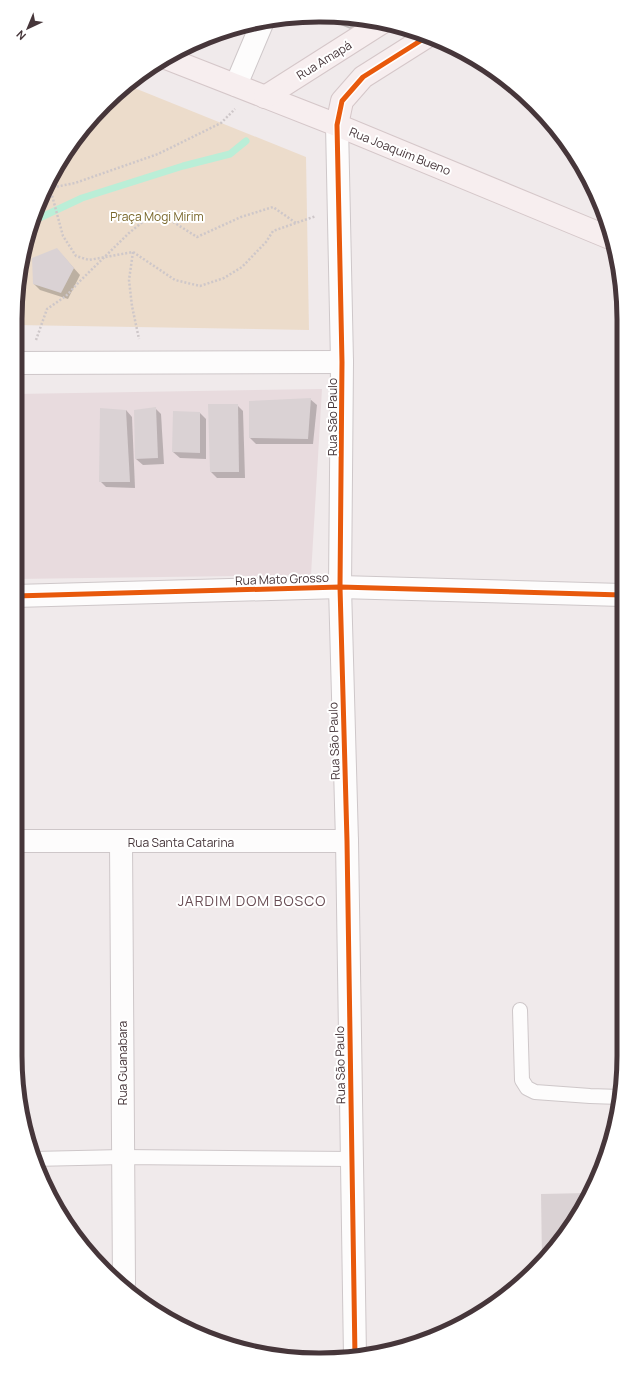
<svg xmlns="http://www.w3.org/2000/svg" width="639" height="1375" viewBox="0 0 639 1375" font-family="Manrope,sans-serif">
  <rect width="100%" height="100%" fill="#f0eaeb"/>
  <path fill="#e8dbde" d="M 322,389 L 311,575 L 15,579 L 15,394 Z"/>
  <path fill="#ecdccb" d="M 127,85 L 306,157 L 309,330 L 15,325 L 21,260 L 38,203 L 66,151 L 104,104 Z"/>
  <g fill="#0003">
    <path d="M 316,15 L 319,15 L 357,19 L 353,30 Z"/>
    <path d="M 63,256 L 80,275 L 68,299 L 40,290 L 34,284 Z"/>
    <path d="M 310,399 L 317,405 L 313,444 L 256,444 L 250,438 Z"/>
    <path d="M 237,405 L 243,411 L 245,478 L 217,478 L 211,472 Z"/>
    <path d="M 155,408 L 161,414 L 164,464 L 143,465 L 136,459 Z"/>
    <path d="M 126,410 L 132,417 L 135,488 L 106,487 L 100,481 Z"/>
    <path d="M 200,413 L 206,419 L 206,459 L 180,458 L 173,452 Z"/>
    <path d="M 587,1194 L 548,1256 L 544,1260 L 542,1195 Z"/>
  </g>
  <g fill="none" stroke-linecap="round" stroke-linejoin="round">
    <path stroke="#baeed7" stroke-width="7" d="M 33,221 L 82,198 L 183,166 L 230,154 L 246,141"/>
  </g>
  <g fill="#dad2d4">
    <path d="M 317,15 L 319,15 L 353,18 L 350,27 Z"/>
    <path d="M 57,248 L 74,268 L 61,293 L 33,284 L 32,258 Z"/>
    <path d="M 311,398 L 308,439 L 249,438 L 249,401 Z"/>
    <path d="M 208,404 L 238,404 L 239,472 L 210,472 Z"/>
    <path d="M 156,407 L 158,458 L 135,459 L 134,410 Z"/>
    <path d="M 100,408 L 126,410 L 130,482 L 99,482 Z"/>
    <path d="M 173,411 L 200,412 L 200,453 L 172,452 Z"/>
    <path d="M 587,1193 L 548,1256 L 544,1260 L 542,1260 L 541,1194 Z"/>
  </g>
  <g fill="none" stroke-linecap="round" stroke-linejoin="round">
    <defs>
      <g id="lane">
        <path d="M 520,1010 L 522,1080 L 527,1088 L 535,1092 L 590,1096 L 620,1097"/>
        <path d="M 33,1159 L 123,1157 L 352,1159"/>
      </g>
      <g id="street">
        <path d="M 236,85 L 263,21"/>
        <path d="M 337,125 L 342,362 L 340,587 L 347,841 L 355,1357"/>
        <path d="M 15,363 L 342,362"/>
        <path d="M 15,596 L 340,587 L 622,595"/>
        <path d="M 15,841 L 347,841"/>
        <path d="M 121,842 L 124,1283"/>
      </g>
      <g id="secondary">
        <path d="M 166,58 L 337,125 L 610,238"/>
        <path d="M 265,97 L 383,22"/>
        <path d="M 337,125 L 342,101 L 363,77 L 428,36"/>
      </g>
    </defs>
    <use href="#lane" stroke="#cec7c9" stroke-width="16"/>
    <use href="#street" stroke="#cec7c9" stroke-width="24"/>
    <use href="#secondary" stroke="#d5c7c9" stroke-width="24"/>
    <g stroke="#cec7c9" stroke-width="2.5" stroke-dasharray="2 2" stroke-linecap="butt">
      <path d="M 50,188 L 63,236 L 76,256 L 89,260 L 133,252 L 175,280 L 200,286 L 224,278 L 242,267 L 266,242 L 273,231 L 316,216"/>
      <path d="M 45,189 L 75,183 L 158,154 L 221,123 L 235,109"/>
      <path d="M 133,252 L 129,280 L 132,306 L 139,339"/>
      <path d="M 36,340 L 47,309 L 66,296 L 81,280 L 129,233 L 156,211 L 197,237 L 241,217 L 273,207 L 296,223"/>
    </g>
    <use href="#lane" stroke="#fdfcfc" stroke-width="14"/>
    <use href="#street" stroke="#fdfcfc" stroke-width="22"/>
    <use href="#secondary" stroke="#f7eeef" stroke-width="22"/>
    <defs>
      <g id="cycleway">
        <path d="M 15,596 L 340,587 L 622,595"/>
        <path d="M 355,1357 L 347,841 L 340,587 L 342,362 L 337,125 L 342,101 L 363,77 L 428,36"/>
      </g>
    </defs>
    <use href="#cycleway" stroke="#fff" stroke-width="8"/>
    <use href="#cycleway" stroke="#e8590c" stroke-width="5"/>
  </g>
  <g text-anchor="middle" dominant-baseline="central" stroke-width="4" stroke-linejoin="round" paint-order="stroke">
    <g font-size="12" fill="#46363a" stroke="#fff">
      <text transform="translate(324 60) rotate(-32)">Rua Amapá</text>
      <text transform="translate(400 151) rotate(22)">Rua Joaquim Bueno</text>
      <text transform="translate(332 417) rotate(-90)">Rua São Paulo</text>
      <text transform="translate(282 579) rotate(-2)">Rua Mato Grosso</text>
      <text transform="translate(334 741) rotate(-92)">Rua São Paulo</text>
      <text x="181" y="842">Rua Santa Catarina</text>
      <text transform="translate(122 1063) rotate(-90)">Rua Guanabara</text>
      <text transform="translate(340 1065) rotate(-91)">Rua São Paulo</text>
    </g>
    <g font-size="12" fill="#786629" stroke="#fff">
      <text x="157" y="216">Praça Mogi Mirim</text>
    </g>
    <g font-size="14" letter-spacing="1" fill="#694d54" stroke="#fff">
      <text x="252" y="900">JARDIM DOM BOSCO</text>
    </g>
  </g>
  <path d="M0 0H639V1375H0ZM319 22H320A297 297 0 0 1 617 319V1056A297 297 0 0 1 320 1353H319A297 297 0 0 1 22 1056V319A297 297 0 0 1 319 22Z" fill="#fff" fill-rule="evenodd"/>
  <path fill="none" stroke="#46363a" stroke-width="5" d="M319 22H320A297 297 0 0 1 617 319V1056A297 297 0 0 1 320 1353H319A297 297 0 0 1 22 1056V319A297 297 0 0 1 319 22Z"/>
  <g transform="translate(28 28) rotate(224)" stroke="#ffffff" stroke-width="3" paint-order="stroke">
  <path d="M0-3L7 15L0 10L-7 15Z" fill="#46363a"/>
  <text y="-6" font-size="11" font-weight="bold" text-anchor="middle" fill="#46363a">N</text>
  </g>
</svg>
